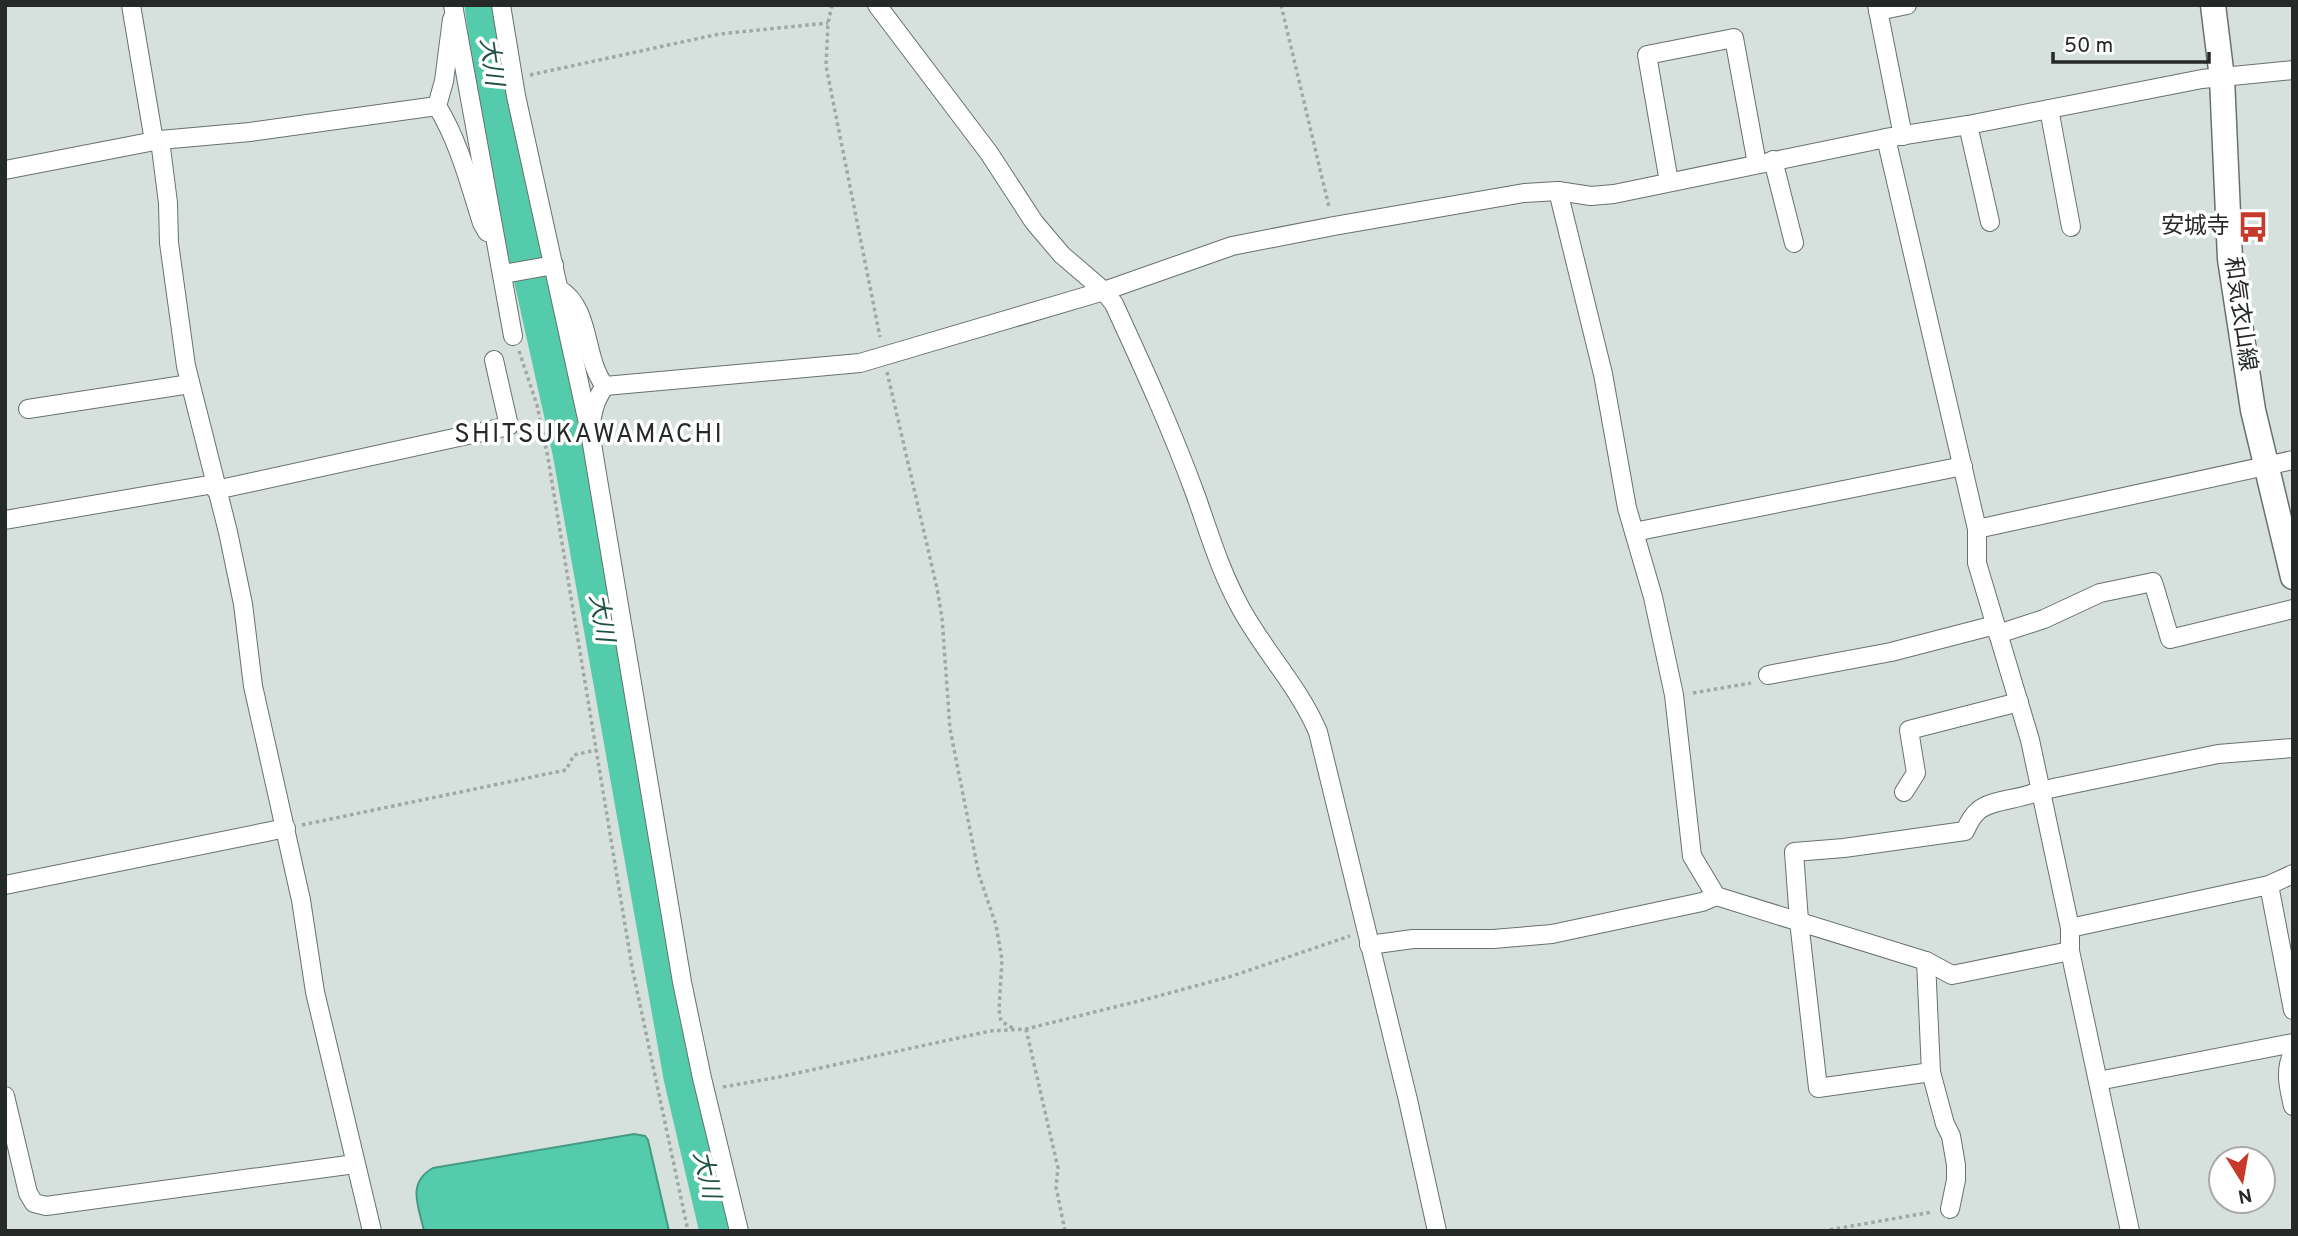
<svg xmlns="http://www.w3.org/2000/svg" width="2298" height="1236" viewBox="0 0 2298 1236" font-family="Overpass,'Noto Sans JP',sans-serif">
  <rect width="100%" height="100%" fill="#d6e1dd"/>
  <path fill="#54cbaa" stroke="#469a83" stroke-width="2" d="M 634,1134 L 645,1136 L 648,1140 L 669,1231 L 424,1231 C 419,1207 406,1183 433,1168 Z"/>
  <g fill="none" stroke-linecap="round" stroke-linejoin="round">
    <path stroke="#54cbaa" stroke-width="37" d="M 483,5 L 499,129 L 571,452 L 682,1077 L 718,1231"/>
    <defs>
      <g id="street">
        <path d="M 131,5 L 154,141"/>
        <path d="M 453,5 L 513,336"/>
        <path d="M 501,5 L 516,96 L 588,423"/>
        <path d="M 877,5 L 989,153 L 1034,222 L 1062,255 L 1104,291 L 1114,304 C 1143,367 1172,430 1196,496 C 1209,533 1220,570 1239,605 C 1262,649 1298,685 1318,732 L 1408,1100 L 1437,1231"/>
        <path d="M 1877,5 L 1903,136"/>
        <path d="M 1878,11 L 1907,5"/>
        <path d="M 452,19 L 444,81 L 437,106 C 459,142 469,182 482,223 L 487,232"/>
        <path d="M 2049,109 L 2071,227"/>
        <path d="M 1968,125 L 1990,222"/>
        <path d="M 1886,138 L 1977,529 L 1977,563 L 2030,740 L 2070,928 L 2070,951 L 2130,1231"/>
        <path d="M 160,140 L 168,203 L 169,243 L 186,366 L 228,532 L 243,604 L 253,686 L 301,900 L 315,992 L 372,1231"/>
        <path d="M 1773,160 L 1794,243"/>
        <path d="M 5,170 L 160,140 L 250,132 L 437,106"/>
        <path d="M 1669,182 L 1647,55 L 1734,38 L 1757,164"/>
        <path d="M 1558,191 L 1603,374 L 1627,508 L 1653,597 L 1674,695 L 1692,856 L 1716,896"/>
        <path d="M 503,274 L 554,265"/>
        <path d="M 559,289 C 592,309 583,359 605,386 L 860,363 L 1104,291 L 1232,246 L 1334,226 L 1524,193 L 1558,191 L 1591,196 L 1614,194 L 1886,138 L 1968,125 L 2202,79 L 2293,70"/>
        <path d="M 605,386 C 594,401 592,414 590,432 L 682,982 L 702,1078 L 739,1231"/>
        <path d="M 28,409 L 190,384"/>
        <path d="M 216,490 L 509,426 L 494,360"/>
        <path d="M 5,520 L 214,484"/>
        <path d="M 1977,529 L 2293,460"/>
        <path d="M 1634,532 L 1963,466"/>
        <path d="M 1998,634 L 2044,619 L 2100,593 L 2153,582 L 2170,639 L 2293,609"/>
        <path d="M 1768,675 L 1891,652 L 1995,625"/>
        <path d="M 1904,792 L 1916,773 L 1909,730 L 2019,702"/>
        <path d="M 5,885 L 286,828"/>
        <path d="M 2269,885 L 2293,1010"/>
        <path d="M 2070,928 L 2269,885 L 2293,874"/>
        <path d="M 1369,945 L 1413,939 L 1493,939 L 1552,934 L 1702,902 L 1716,896 L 1926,961 L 1952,975 L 2070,951"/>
        <path d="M 1926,961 L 1931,1072 L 1945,1124 L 1951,1136 L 1956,1165 L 1956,1180 L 1950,1209"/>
        <path d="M 2293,1053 C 2284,1070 2289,1089 2293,1106"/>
        <path d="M 1931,1072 L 1818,1088 L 1799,921 L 1794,852 L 1844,848 L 1965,831 C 1968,824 1972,816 1978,811 C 1991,799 2021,800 2039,791 L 2218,754 L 2293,748"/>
        <path d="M 2098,1081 L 2293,1043"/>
        <path d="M 5,1096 L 28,1193 L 34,1203 L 46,1206 L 355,1164"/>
      </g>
      <path id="secondary" d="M 2213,5 L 2222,78 L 2230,259 L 2253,410 L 2293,577"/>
    </defs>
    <use href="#street" stroke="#68716e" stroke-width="20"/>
    <use href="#secondary" stroke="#68716e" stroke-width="27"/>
    <g stroke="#9fa8a4" stroke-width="3.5" stroke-dasharray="3.5 3.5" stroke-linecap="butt">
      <path d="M 832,5 L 828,23 L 826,66 L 880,337"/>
      <path d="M 1281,5 L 1329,207"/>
      <path d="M 530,75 L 719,34 L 828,23"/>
      <path d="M 519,351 L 537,405 L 548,458 L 632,967 L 688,1231"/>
      <path d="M 887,372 L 937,588 L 942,618 L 950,729 L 979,875 L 996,925 L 1002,960 L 999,1010 L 1001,1021 L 1014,1029"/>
      <path d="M 1693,693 L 1751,683"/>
      <path d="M 302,825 L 566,770 L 574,755 L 596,750"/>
      <path d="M 1026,1029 L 1058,1168 L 1056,1187 L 1065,1231"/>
      <path d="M 723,1087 L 779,1077 L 990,1031 L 1026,1029 L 1151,998 L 1232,976 L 1350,936"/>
      <path d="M 1823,1231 L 1932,1212"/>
    </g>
    <use href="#street" stroke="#fff" stroke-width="18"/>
    <use href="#secondary" stroke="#fff" stroke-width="24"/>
  </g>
  <defs>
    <symbol id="bus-bare" viewBox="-9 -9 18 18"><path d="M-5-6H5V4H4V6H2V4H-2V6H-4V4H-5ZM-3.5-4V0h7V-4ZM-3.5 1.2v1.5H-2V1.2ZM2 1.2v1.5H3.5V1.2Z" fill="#c73a2b" stroke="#fff" stroke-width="2.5" paint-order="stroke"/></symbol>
  </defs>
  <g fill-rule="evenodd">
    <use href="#bus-bare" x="2231" y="205" width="44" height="44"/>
  </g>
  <g text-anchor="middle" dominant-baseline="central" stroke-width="7" stroke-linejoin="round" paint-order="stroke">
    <g font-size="23" fill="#252927" stroke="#fff" text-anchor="end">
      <text x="2230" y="227">安城寺</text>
    </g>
    <g font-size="23" fill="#252927" stroke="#fff">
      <text transform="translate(2239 314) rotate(82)">和気衣山線</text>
    </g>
    <g font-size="24" font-style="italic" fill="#205244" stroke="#fff">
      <text transform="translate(490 62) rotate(82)">大川</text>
      <text transform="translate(600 618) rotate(80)">大川</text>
      <text transform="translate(705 1175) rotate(77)">大川</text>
    </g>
    <g font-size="26" letter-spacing="2" fill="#252927" stroke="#fff">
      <text x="589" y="435">SHITSUKAWAMACHI</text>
    </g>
  </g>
  <rect width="2298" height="1236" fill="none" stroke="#252927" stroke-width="14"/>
  <g transform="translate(2242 1180) rotate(169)"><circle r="33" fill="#ffffff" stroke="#a8a9a9" stroke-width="2"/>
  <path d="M0-5L12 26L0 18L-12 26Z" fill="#c73a2b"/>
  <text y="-10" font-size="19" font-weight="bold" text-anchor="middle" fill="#252927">N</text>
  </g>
  <path d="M2053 52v10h156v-10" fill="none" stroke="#252927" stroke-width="3.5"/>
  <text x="2064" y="52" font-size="21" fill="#252927" stroke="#ffffff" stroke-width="5" paint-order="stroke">50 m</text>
</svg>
